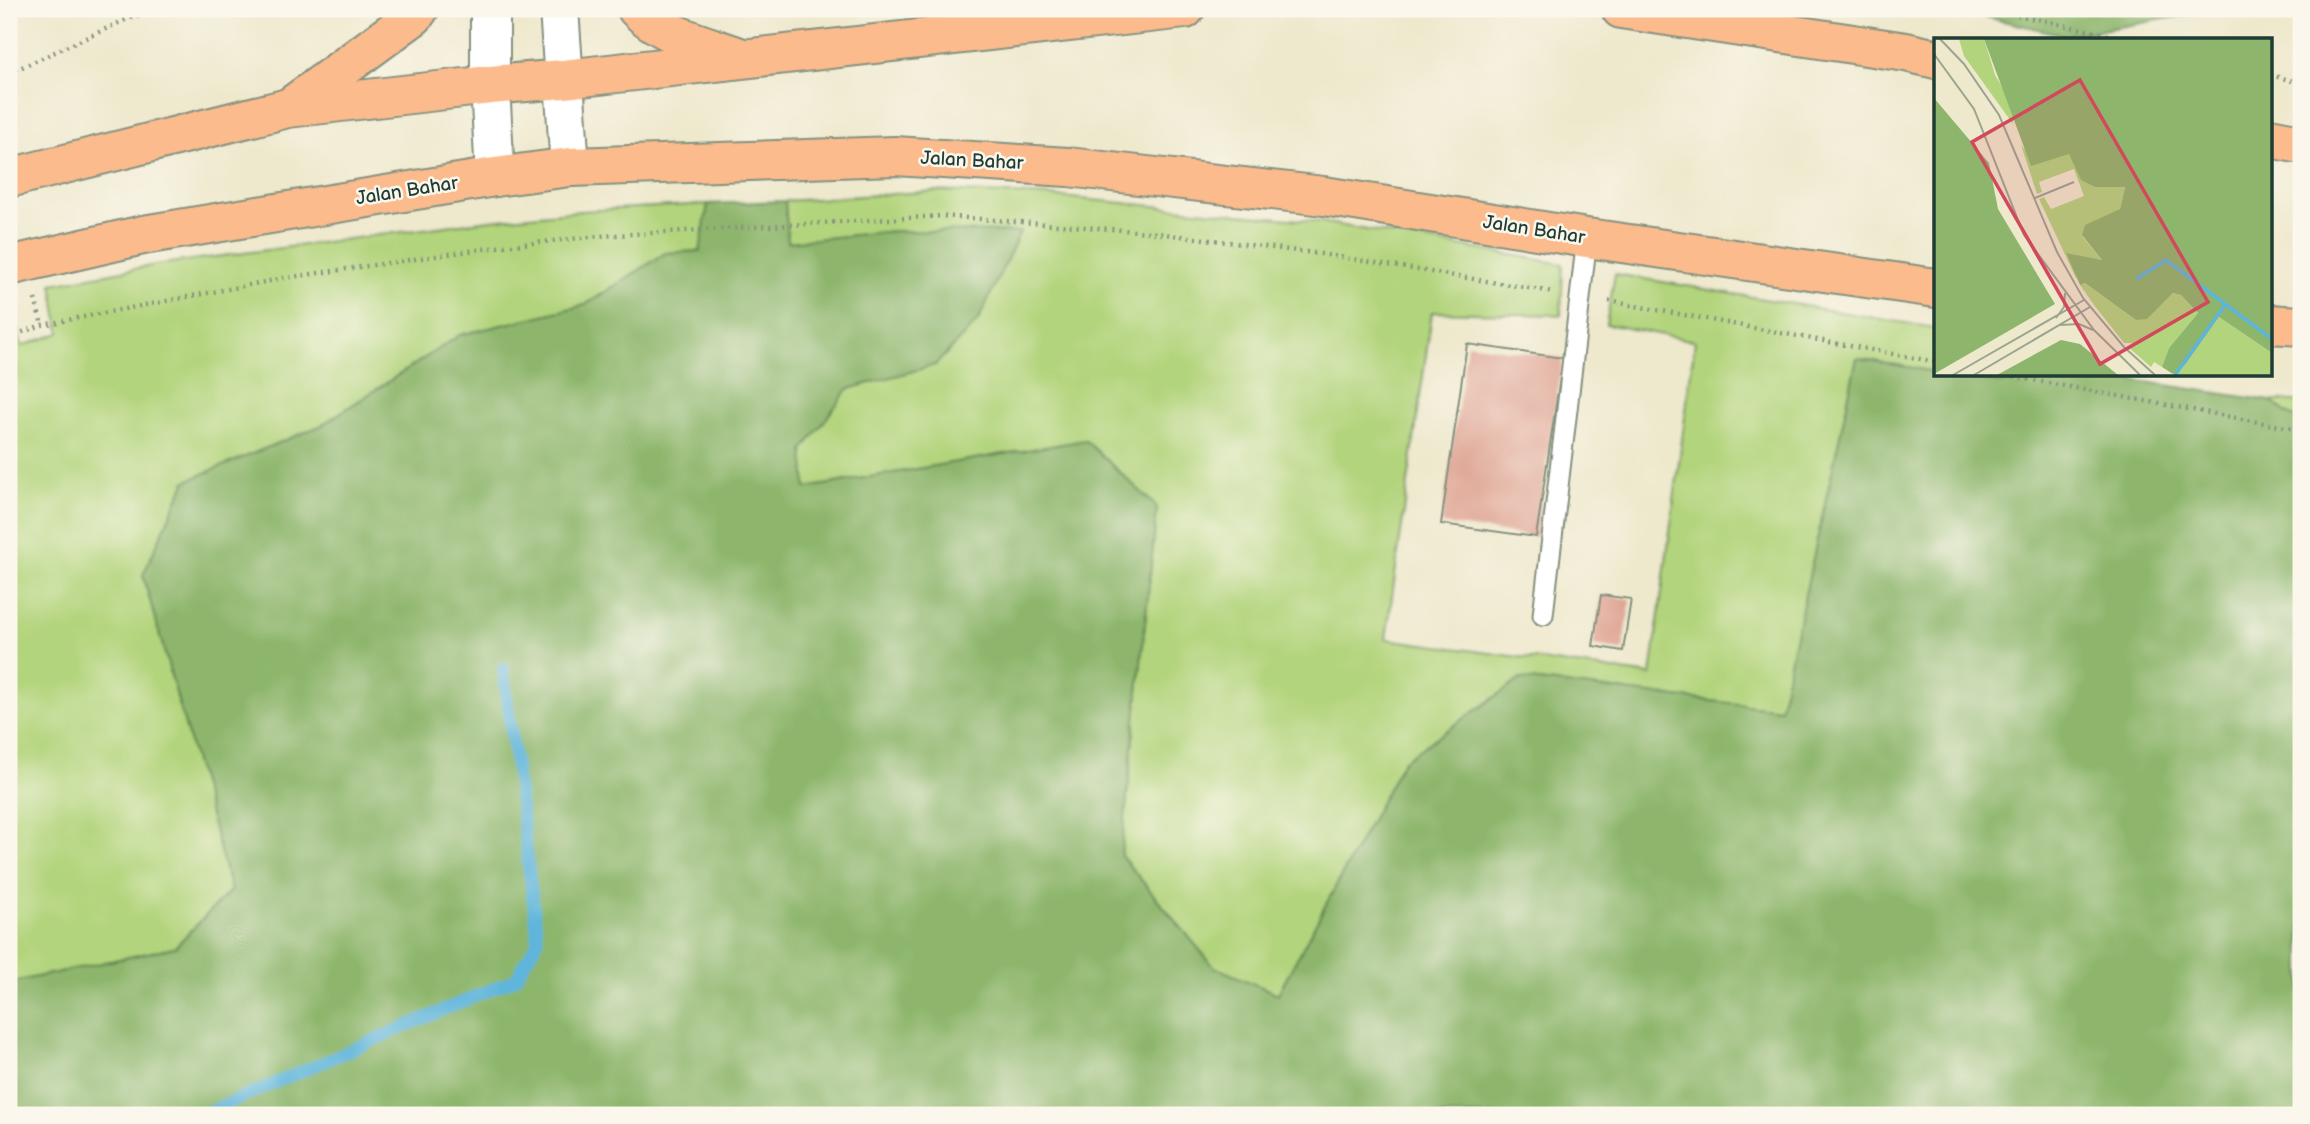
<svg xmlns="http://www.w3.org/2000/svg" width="2310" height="1124" viewBox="0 0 2310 1124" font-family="'Balsamiq Sans',sans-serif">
  <rect width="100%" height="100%" fill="#fbf7ec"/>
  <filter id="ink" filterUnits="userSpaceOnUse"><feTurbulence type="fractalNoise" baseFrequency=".0143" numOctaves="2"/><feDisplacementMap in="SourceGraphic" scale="14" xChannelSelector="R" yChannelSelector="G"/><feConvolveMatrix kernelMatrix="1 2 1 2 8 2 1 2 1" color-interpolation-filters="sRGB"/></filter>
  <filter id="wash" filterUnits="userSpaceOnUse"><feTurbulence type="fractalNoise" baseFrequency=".00686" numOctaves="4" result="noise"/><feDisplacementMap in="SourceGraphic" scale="28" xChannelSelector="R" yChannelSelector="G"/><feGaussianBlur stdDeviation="1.57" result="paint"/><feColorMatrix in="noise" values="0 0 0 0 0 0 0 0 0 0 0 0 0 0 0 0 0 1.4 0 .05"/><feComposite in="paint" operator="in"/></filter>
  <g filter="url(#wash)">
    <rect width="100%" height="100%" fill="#eee8cc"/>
    <g fill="#b2d47c" stroke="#688858" stroke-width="2">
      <path d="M 939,191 L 1050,196 L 1321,222 L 1563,264 L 1561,315 L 1432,312 L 1386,639 L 1651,675 L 1695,341 L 1606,324 L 1615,274 L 1935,328 L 1935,372 L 1857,358 L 1780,709 L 1521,679 L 1403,761 L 1278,994 L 1214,967 L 1121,856 L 1157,507 L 1085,440 L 806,488 L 803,450 L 848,389 L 935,364 L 893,231 L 788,242 L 785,201 Z"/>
      <path d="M 708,204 L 701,251 L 665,253 L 585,305 L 460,335 L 320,426 L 186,481 L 143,575 L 231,890 L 175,947 L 9,983 L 9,302 L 22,346 L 60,333 L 52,284 L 155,265 L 490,220 L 580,211 Z"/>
      <path d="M 1951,375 L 2048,375 L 2001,383 Z"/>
      <path d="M 2270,401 L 2301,401 L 2301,423 Z"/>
    </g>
    <g fill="#8db66c" stroke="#567a50" stroke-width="2">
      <path d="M 1951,9 L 2220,9 L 2068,36 Z"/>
      <path d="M 785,201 L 788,242 L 893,231 L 1020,232 L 978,321 L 935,365 L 848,389 L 803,450 L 806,488 L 1085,440 L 1157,507 L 1121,856 L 1214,967 L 1278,994 L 1403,761 L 1521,679 L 1780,709 L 1857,358 L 1935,372 L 1936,374 L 1951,375 L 2001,383 L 2048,375 L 2100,375 L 2270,401 L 2301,423 L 2301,1115 L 9,1115 L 9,983 L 175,947 L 231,890 L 143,575 L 186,481 L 320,426 L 460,335 L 585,305 L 666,253 L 700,251 L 708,204 Z"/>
    </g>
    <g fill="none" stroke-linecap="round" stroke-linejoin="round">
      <path stroke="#5eb5db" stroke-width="12" d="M 201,1115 L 515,979 L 538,941 L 503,668"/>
    </g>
    <g id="blocks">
      <g fill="#dea392">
        <path d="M 1467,344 L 1563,358 L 1536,537 L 1441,524 Z"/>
        <path d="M 1601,595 L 1631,599 L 1623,651 L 1593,646 Z"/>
      </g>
    </g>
  </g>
  <g filter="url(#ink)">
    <use href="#blocks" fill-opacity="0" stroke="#869280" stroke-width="2"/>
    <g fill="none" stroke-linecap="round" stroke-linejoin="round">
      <defs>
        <path id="service" d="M 1543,615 L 1587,238"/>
        <g id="minor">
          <path d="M 490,9 L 490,85 L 495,177"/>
          <path d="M 559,9 L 570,167"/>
        </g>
        <g id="primary">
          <path d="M 637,9 C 662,35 704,44 737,56"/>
          <path d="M 1621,9 L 1906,52 L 1936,59"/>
          <path d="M 290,107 L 414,16 L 419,9"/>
          <path d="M 2270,138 L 2301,144"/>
          <path d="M 9,178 L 288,108 L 490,85 L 564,79 L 1185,9"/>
          <path d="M 9,266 L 143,235 L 495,177 L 570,167 L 895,156 L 1068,167 L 1324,196 L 1587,238 L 1936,288"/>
          <path d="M 2270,324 L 2301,326"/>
        </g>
      </defs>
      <use href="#service" stroke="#869280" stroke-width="23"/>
      <use href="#minor" stroke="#869280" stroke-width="42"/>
      <use href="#primary" stroke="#869280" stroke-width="42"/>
      <g stroke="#869280" stroke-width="4.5" stroke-dasharray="2 5" stroke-linecap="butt">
        <path d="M 1990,9 L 2131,40"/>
        <path d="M 9,73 L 134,16 L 173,9"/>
        <path d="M 2270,75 L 2301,83"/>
        <path d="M 35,299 L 42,325"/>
        <path d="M 1609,301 L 1936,362"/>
        <path d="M 9,337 L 42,325 L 285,278 L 504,246 L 599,236 L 942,216 L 1149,232 L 1321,254 L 1553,292"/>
        <path d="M 2000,374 L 2301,430"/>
      </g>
      <use href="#service" stroke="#fff" stroke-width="19"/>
      <use href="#minor" stroke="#fff" stroke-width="38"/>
      <use href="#primary" stroke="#fbbb8d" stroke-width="38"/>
    </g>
  </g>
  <g text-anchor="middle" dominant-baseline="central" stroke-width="5" stroke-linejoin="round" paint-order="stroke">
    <g font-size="19" fill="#1f3d34" stroke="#fbf7ec">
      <text transform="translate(972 161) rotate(3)">Jalan Bahar</text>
      <text transform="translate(407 191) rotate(-9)">Jalan Bahar</text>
      <text transform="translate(1534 230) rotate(9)">Jalan Bahar</text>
    </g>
  </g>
  <g transform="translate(1934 38)">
    <rect width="338" height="338" fill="#eee8cc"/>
    <path d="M 25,1 L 50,1 L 61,37 L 78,66 L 79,86 L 30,18 ZM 87,107 L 92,113 L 135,116 L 161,149 L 191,148 L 186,171 L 148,198 L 168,222 L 132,216 L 146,237 L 142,240 L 105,161 L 110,159 L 117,171 L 150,158 L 140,131 L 105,144 L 108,154 L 103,156 ZM 151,245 L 202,282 L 213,280 L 239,255 L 247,257 L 264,275 L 235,310 L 228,329 L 220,324 L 217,329 L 194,309 L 198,305 L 190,305 L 160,267 L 146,247 ZM 285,279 L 338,315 L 338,337 L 239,337 L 251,327 Z" fill="#b2d47c"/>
    <path d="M 50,1 L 338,1 L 338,315 L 285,279 L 251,327 L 239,336 L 228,329 L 235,310 L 264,275 L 247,257 L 239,255 L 213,281 L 202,282 L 151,245 L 146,247 L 132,215 L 168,222 L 148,197 L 151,187 L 186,171 L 191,149 L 161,149 L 147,142 L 135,116 L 97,128 ZM 0,60 L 55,125 L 64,171 L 121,266 L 0,336 ZM 127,302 L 146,306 L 184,337 L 63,337 Z" fill="#8db66c"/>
    <path fill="none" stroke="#5eb5db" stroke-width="3.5" d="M 202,241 L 232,222 L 338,301M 241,337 L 291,267"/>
    <path fill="none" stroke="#9ba48f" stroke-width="2" d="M 6,1 L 30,26 L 65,77 L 123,214 L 149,260 L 190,309 L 221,337M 0,16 L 40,71 L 90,197 L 160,292 L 206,337M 101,160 L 140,144M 122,280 L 130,269 L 131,255M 126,287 L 145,286 L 159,292M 19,337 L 150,262M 40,337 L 156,269"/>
    <path fill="#d1495b" fill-opacity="0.15" stroke="#d1495b" stroke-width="3.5" d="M 146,42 L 274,264 L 166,326 L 38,104 Z"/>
    <rect width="338" height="338" fill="none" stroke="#1f3d34" stroke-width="3.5"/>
  </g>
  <rect width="2310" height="1124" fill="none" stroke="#fbf7ec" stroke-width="35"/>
</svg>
